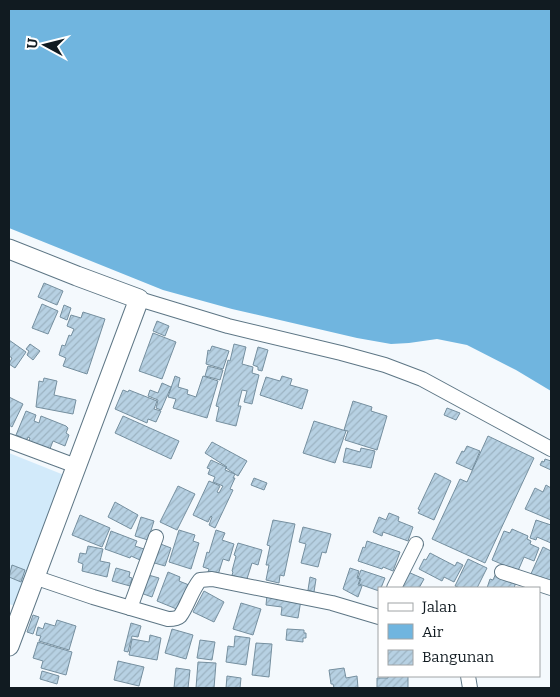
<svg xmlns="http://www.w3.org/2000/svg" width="560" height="697" viewBox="0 0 560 697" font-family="Bitter,serif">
  <defs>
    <pattern id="building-hatch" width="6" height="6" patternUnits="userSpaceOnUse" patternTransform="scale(1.25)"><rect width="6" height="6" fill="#b7d1e3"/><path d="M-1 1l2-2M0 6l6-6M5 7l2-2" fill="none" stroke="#9cb3c2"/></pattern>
  </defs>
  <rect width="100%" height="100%" fill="#f4f9fd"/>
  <path fill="#d2eafa" d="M 9,453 L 64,475 L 15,606 L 9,604 Z"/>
  <path fill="#70b5df" d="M 9,9 L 551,9 L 551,391 L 516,370 L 467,345 L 437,339 L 409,343 L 391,344 L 357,338 L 232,309 L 163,290 L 9,228 Z"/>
  <g fill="url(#building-hatch)" stroke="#758f9f">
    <path d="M 44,283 L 63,291 L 57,305 L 38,297 Z"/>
    <path d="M 42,304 L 58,311 L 48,334 L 32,328 Z"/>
    <path d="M 64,305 L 71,308 L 67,320 L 60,317 Z"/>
    <path d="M 83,312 L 105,319 L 87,374 L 63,366 L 66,358 L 59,355 L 62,345 L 65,346 L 69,335 L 71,336 L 74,329 L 67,326 L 71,315 L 81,318 Z"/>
    <path d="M 157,321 L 169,326 L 165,336 L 153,331 Z"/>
    <path d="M 153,333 L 176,342 L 162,379 L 139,371 Z"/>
    <path d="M 9,340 L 26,352 L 15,368 L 9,364 L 12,358 L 9,356 Z"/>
    <path d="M 30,344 L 40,351 L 33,360 L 27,355 L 29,351 L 26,349 Z"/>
    <path d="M 234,344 L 246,347 L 242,364 L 253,367 L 252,373 L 259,375 L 252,404 L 244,402 L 247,391 L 242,390 L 238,406 L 241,406 L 236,426 L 216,421 L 219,407 L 216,406 L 228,360 L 230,361 Z"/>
    <path d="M 212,346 L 229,351 L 223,369 L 206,364 L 208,350 L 210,351 Z"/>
    <path d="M 258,347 L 268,350 L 262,371 L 258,370 L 258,367 L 253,365 Z"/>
    <path d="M 208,366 L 223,370 L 220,380 L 205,376 Z"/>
    <path d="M 175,376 L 180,378 L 178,387 L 188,390 L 187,394 L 196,397 L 203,376 L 218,381 L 207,418 L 173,408 L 176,399 L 168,397 Z"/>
    <path d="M 282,376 L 292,379 L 290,385 L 308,390 L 302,409 L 260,395 L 266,377 L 280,381 Z"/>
    <path d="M 44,378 L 57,381 L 54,395 L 76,400 L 73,414 L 36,407 L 39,381 L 43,382 Z"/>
    <path d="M 162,383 L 171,387 L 161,410 L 156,408 L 158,400 L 148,396 L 150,390 L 158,393 Z"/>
    <path d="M 123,390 L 128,392 L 129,390 L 157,401 L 154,409 L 161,411 L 156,422 L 148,419 L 147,423 L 115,409 Z"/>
    <path d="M 9,397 L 23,404 L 12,427 L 9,425 Z"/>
    <path d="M 353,401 L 372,407 L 371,411 L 387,416 L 377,450 L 345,440 L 348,431 L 344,430 Z"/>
    <path d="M 447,408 L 460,413 L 456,420 L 444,415 Z"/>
    <path d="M 26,411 L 36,415 L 34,421 L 39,423 L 41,416 L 66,426 L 68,428 L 66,433 L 69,435 L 65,446 L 53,441 L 48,454 L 27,446 L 30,438 L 28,437 L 25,444 L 19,442 L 21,437 L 16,435 Z"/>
    <path d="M 123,416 L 179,441 L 171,459 L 115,433 Z"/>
    <path d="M 314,421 L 346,431 L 335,463 L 303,453 Z"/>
    <path d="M 488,436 L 534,458 L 485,563 L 432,539 L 460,479 L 467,482 Z"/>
    <path d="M 212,442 L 247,461 L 238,476 L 226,468 L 227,467 L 205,453 Z"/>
    <path d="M 467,446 L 480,451 L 472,470 L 456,463 L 462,451 L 464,452 Z"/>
    <path d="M 346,448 L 360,452 L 361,448 L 375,451 L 371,468 L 343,462 Z"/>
    <path d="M 545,459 L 551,461 L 551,470 L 540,465 L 542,461 L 544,462 Z"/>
    <path d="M 211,460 L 226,467 L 225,470 L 235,474 L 233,478 L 235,478 L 230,489 L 233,490 L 215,528 L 209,525 L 212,517 L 211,516 L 208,522 L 193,515 L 209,481 L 220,486 L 217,492 L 219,493 L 223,486 L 213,482 L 215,477 L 208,474 L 210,469 L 207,468 Z"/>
    <path d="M 435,473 L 451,481 L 434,520 L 418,513 L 420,510 L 418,509 Z"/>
    <path d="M 254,478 L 267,483 L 264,490 L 251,485 Z"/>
    <path d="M 546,485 L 551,488 L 551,520 L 525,509 L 535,488 L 543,492 Z"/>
    <path d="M 178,486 L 195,494 L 177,530 L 160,522 Z"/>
    <path d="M 115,502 L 138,515 L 131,529 L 108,517 Z"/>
    <path d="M 389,513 L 399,517 L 398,521 L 413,527 L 408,541 L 383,532 L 382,536 L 373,532 L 379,517 L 386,520 Z"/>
    <path d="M 80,515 L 110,528 L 102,547 L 72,535 Z"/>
    <path d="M 141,517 L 154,521 L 148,540 L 135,536 Z"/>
    <path d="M 273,520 L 295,524 L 284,576 L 280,575 L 279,583 L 266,580 L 269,565 L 266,565 L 270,546 L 267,545 Z"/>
    <path d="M 536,520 L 551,525 L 551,543 L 537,537 L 536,540 L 530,538 Z"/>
    <path d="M 303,527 L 331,534 L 326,553 L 322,552 L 318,567 L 301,563 L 306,544 L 299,542 Z"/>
    <path d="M 512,529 L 528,536 L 527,539 L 531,541 L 530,544 L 539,548 L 534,561 L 524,557 L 518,571 L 492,560 L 504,531 L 510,533 Z"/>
    <path d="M 179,530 L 195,535 L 193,541 L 199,543 L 191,569 L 169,562 Z"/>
    <path d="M 216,530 L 225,533 L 222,540 L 234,544 L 229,561 L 223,559 L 218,575 L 208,572 L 209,569 L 203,567 L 207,552 L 209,553 Z"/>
    <path d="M 111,531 L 137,541 L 135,546 L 144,549 L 140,560 L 131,556 L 130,558 L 105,549 Z"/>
    <path d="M 367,541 L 400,552 L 393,571 L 383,567 L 382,569 L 358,561 L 363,547 L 365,548 Z"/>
    <path d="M 158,543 L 171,548 L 165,566 L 151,562 Z"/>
    <path d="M 238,543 L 262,550 L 258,565 L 252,563 L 246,582 L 235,579 L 235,576 L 232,575 L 233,572 L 232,571 L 236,556 L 234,555 Z"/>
    <path d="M 88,546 L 103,549 L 100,561 L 110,563 L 107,577 L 82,571 L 83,564 L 78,562 L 80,553 L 86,554 Z"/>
    <path d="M 543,547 L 551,551 L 551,583 L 530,576 Z"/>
    <path d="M 430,553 L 455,566 L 457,562 L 463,565 L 454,582 L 444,577 L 442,581 L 419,569 L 424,559 L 426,560 Z"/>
    <path d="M 468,559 L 487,568 L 477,588 L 460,588 L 455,586 Z"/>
    <path d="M 12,565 L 25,570 L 21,582 L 9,577 Z"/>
    <path d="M 116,568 L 130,572 L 129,577 L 132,578 L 130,586 L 112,581 Z"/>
    <path d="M 350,568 L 359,571 L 357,578 L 360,579 L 358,585 L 362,586 L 358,597 L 343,589 Z"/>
    <path d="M 361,570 L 385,578 L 381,588 L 379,588 L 379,591 L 359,584 L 361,579 L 358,578 Z"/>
    <path d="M 168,572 L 180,577 L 179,581 L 189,585 L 179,610 L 157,601 Z"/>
    <path d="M 408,572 L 424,579 L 419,588 L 400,588 Z"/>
    <path d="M 496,573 L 516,582 L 514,588 L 487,588 L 490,579 L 493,580 Z"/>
    <path d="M 145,574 L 159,578 L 152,597 L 138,592 Z"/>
    <path d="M 310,577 L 316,579 L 314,592 L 308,590 Z"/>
    <path d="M 204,591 L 224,602 L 214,622 L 193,612 Z"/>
    <path d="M 267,595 L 301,600 L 298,618 L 281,615 L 282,607 L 266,605 Z"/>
    <path d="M 241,603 L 261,609 L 253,635 L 233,629 Z"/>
    <path d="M 33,615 L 39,617 L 33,634 L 27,632 Z"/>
    <path d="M 57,620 L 76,626 L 69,650 L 39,641 L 41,636 L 36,635 L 38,627 L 43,629 L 45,623 L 55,626 Z"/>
    <path d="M 131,623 L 141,626 L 138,637 L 132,636 L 128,652 L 124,651 Z"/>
    <path d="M 172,629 L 193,635 L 186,659 L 165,653 Z"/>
    <path d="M 287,629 L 304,630 L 304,633 L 306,633 L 306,638 L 303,638 L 303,642 L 286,640 Z"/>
    <path d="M 150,635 L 161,638 L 157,660 L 129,655 L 132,639 L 149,642 Z"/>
    <path d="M 235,636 L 250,638 L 246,665 L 226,662 L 228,646 L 234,647 Z"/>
    <path d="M 200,640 L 215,642 L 212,660 L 197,658 Z"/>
    <path d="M 38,642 L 72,652 L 66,675 L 41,668 L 43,661 L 33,658 Z"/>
    <path d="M 256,643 L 272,644 L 269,677 L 252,675 Z"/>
    <path d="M 118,661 L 144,667 L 139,686 L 114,680 Z"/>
    <path d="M 198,662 L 216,663 L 214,688 L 196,688 Z"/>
    <path d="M 176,668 L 190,670 L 188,688 L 174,688 Z"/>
    <path d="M 344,668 L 346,678 L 357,676 L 358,688 L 334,688 L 333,684 L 331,684 L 329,670 Z"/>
    <path d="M 42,671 L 59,676 L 57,684 L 40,679 Z"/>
    <path d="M 227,676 L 241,678 L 240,688 L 226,688 Z"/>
    <path d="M 388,676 L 408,676 L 408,688 L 377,688 L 377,678 L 388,678 Z"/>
  </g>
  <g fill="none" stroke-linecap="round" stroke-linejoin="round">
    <defs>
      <g id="street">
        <path d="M 139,299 L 228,326 L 341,353 L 385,365 L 422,379 L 551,449"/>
        <path d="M 9,441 L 76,466"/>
        <path d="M 502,572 L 551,588"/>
        <path d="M 34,577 L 93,597 L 168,619 C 172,619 177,619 180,616 C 187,607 191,591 200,580 L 212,579 L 332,603 L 379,617"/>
        <path d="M 394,588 L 416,544"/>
        <path d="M 130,608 L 156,537"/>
        <path d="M 468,676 L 470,688"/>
      </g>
      <path id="secondary" d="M 9,249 L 77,276 L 139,299 L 9,646"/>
    </defs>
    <use href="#street" stroke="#5d7685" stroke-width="16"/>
    <use href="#secondary" stroke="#5d7685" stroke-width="21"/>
    <use href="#street" stroke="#fff" stroke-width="14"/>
    <use href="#secondary" stroke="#fff" stroke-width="19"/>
  </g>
  <rect width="560" height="697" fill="none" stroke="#111b21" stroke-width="20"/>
  <rect x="378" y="587" width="162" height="90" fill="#ffffff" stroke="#a0a4a6"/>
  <rect x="388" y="603" width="25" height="8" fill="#ffffff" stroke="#a0a4a6"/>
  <text x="422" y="612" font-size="15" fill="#111b21">Jalan</text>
  <rect x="388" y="624" width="25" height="15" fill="#70b5df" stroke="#a0a4a6"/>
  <text x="422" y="637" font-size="15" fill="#111b21">Air</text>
  <rect x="388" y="650" width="25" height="15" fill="url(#building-hatch)" stroke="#a0a4a6"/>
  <text x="422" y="662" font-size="15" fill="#111b21">Bangunan</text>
  <g transform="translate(45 45) rotate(277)" stroke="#ffffff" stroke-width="4" paint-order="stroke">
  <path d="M0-4L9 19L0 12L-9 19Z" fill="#111b21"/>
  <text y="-8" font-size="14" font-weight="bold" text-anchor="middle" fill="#111b21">U</text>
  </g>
</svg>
